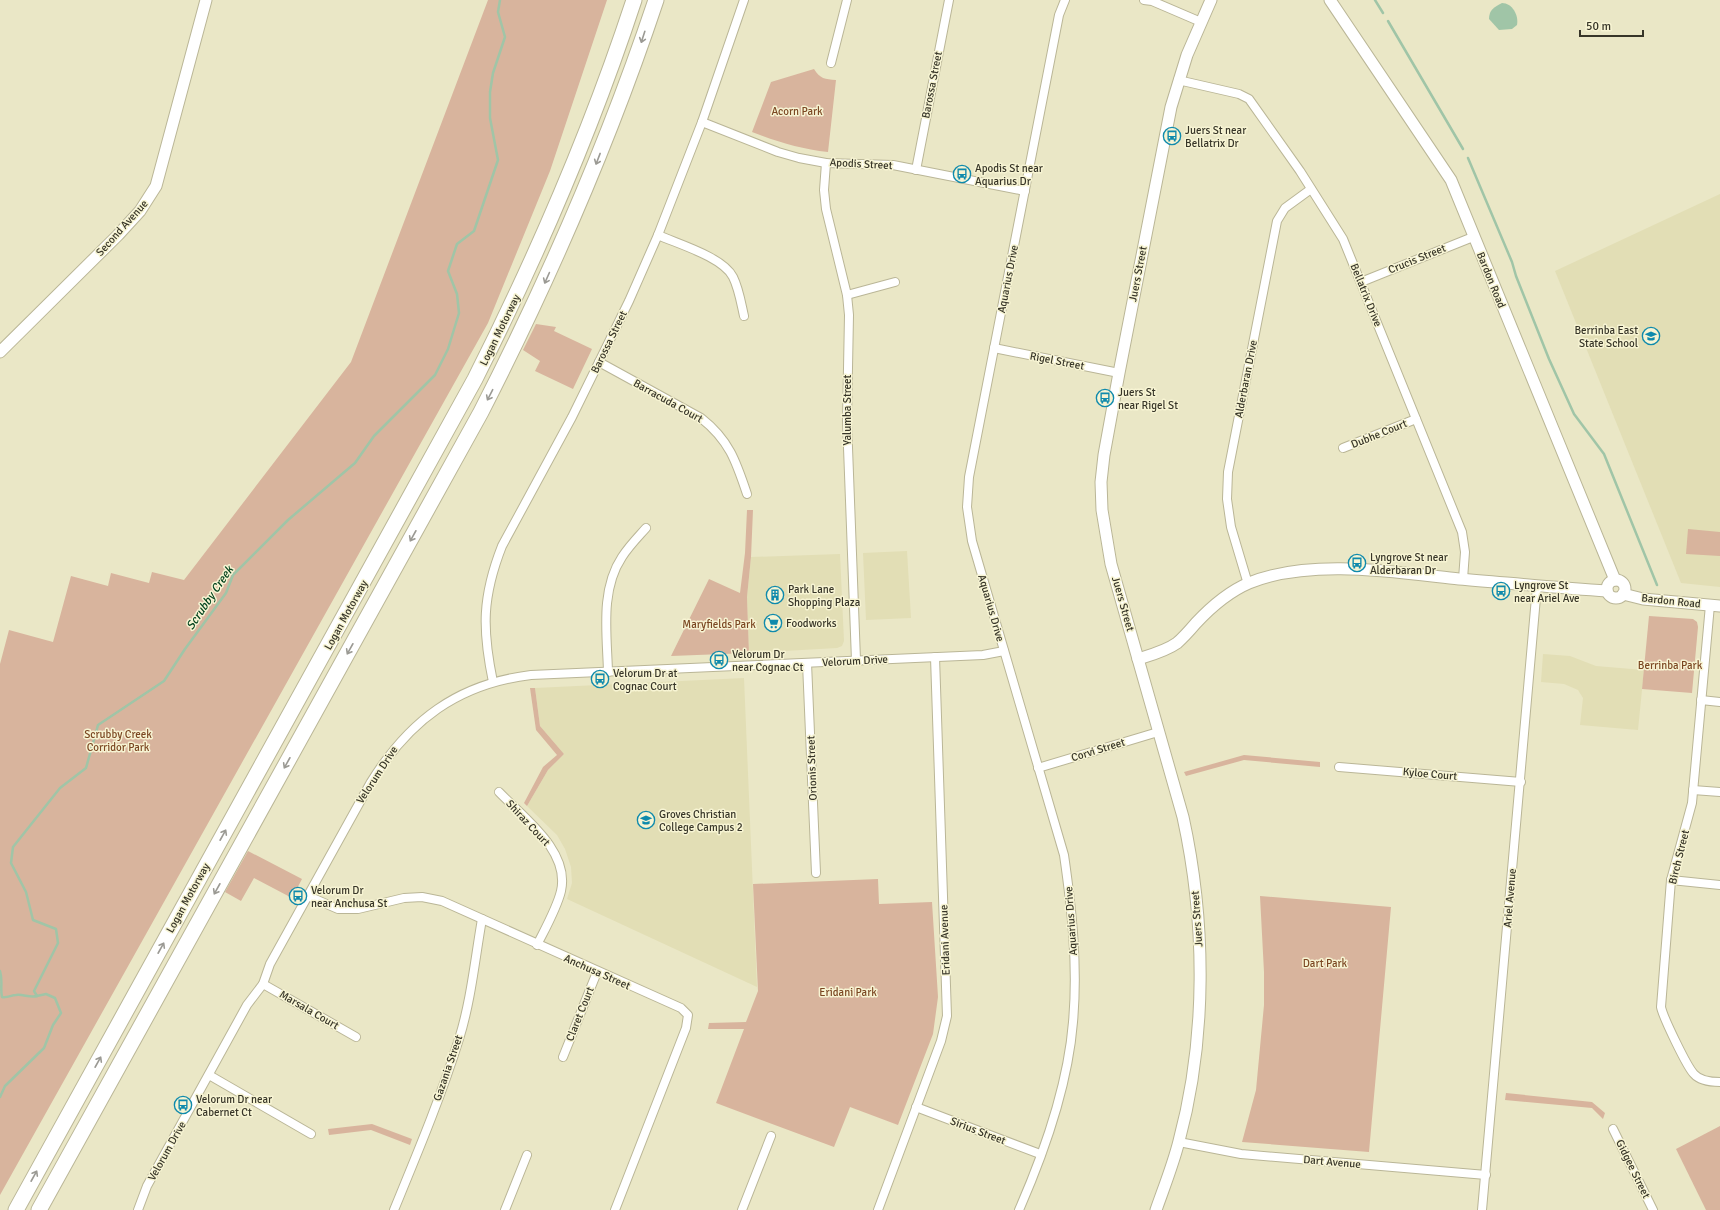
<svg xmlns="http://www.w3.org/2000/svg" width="1720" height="1210" viewBox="0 0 1720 1210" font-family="Signika,sans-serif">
  <rect width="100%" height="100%" fill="#eae7c6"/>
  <g fill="#e2deb5">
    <path d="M 1720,194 L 1720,587 L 1681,583 L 1555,271 Z"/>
    <path d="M 907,551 L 911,618 L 866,620 L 863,553 Z"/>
    <path d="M 840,554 L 844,641 L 842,646 L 837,648 L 749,653 L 747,597 L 751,557 Z"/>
    <path d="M 1543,654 L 1570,656 L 1596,666 L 1644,670 L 1638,730 L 1580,725 L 1583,698 L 1578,690 L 1564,684 L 1541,682 Z"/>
    <path d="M 744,678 L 757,987 L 567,899 L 572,883 L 571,867 L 565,849 L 557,835 L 527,806 L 548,770 L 564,754 L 540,726 L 535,688 Z"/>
  </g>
  <g fill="#d8b49d">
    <path d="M 488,0 L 607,0 L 550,171 L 488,323 L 0,1195 L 0,664 L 9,630 L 53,642 L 71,576 L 108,586 L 111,573 L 149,583 L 152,572 L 184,580 L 351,362 Z"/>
    <path d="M 814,69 C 820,79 825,79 836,80 L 828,152 C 801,149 778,142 752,132 L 771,82 Z"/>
    <path d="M 536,324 L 556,327 L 554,331 L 592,349 L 573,389 L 535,371 L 540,361 L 523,350 Z"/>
    <path d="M 747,510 L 753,510 L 751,557 L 747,597 L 749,653 L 671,656 L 709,579 L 740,593 L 745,553 Z"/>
    <path d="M 1688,529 L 1720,532 L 1720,556 L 1686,554 Z"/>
    <path d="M 1649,616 L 1693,619 L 1697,622 L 1698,627 L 1692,693 L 1642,689 Z"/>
    <path d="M 530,688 L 535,688 L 540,726 L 564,754 L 548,770 L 527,806 L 524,803 L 543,767 L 557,755 L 536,730 Z"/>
    <path d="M 1244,755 L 1320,762 L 1320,767 L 1244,760 L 1186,776 L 1184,772 Z"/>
    <path d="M 248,851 L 302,879 L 292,898 L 254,878 L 241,901 L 225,892 Z"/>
    <path d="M 878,879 L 879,904 L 932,902 L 938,997 L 933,1034 L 898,1125 L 850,1107 L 834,1147 L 716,1103 L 744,1029 L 708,1029 L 709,1023 L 746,1022 L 758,991 L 753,884 Z"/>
    <path d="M 1260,896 L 1391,907 L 1369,1152 L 1242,1142 L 1256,1090 L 1264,1005 L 1264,972 Z"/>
    <path d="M 1506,1093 L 1592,1102 L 1605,1113 L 1603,1119 L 1592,1108 L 1505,1100 Z"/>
    <path d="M 372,1124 L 412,1139 L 410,1145 L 371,1130 L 329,1135 L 328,1129 Z"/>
    <path d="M 1720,1126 L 1720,1210 L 1706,1210 L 1676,1149 Z"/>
  </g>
  <path fill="#a0c5a7" d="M 1502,3 C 1512,3 1519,15 1517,25 L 1512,29 L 1499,30 L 1489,19 C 1489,10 1494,7 1502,3 Z"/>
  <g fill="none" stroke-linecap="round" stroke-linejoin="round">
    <g stroke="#a0c5a7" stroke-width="2.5">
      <path d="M 1375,0 L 1383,13"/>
      <path d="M 1388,21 L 1463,149"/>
      <path d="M 1468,158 L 1512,262 L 1516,276 L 1549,359 L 1574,414 L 1604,454 L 1657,585"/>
      <path d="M 0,971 C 3,981 0,988 2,997 C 8,998 11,995 16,995 C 23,994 30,998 37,996"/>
      <path d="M 0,1097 L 5,1086 L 44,1048 L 53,1025 L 61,1013 L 55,998 L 46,994 L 37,996 L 34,991 L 58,943 L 56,929 L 33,920 L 26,892 L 11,863 L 13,847 L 60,788 L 86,768 L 98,725 L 164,681 L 185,649 L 226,593 L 233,575 L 288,520 L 355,463 L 374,436 L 435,375 L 448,349 L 459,313 L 457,294 L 448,271 L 457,244 L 474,231 L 498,160 L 490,118 L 490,92 L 493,73 L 505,37 L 498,12 L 500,0"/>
    </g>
    <defs>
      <g id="street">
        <path d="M 1144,0 L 1152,1 L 1201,22"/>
        <path d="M 831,63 L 847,0"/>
        <path d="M 1178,80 L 1239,94 L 1249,99 L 1300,171 L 1343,239 L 1462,532 L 1465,552 L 1463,579"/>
        <path d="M 702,122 L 778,152 L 799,158 L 826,163 L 893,165 L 1025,191"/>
        <path d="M 826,163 L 824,190 L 826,209 L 847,295 L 849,315 L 847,421 L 856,660"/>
        <path d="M 916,170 L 949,0"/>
        <path d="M 658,235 C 678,244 723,257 733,277 C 739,289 741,303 744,316"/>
        <path d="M 1361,282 L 1473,237"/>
        <path d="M 847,295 L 895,282"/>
        <path d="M 994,348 L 1119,373"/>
        <path d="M 599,362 L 701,418 C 729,440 736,461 747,494"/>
        <path d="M 1343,448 L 1416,419"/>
        <path d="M 1248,584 L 1231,527 L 1227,499 L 1228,472 L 1277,221 L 1285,208 L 1311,189"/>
        <path d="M 1710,605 L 1692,803 L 1671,880 L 1661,1007 C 1663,1017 1687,1067 1694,1074 C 1700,1081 1711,1082 1720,1082"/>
        <path d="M 807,663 L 816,873"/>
        <path d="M 608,672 C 607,634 600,590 622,557 C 629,546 638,537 646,528"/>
        <path d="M 493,682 C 482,629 482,597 502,546 L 572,417 L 629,301 L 658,235 L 702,122 L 744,0"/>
        <path d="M 1701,700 L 1720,702"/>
        <path d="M 1339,767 L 1521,782"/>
        <path d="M 1038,768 L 1158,732"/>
        <path d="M 1693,790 L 1720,792"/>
        <path d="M 499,792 C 524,818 570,851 561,891 C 557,908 545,929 537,945"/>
        <path d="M 1671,880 L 1720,885"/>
        <path d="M 308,896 L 338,909 L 358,909 L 404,898 L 422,897 L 442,901 L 681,1008 L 688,1015 L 686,1028 L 615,1210"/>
        <path d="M 263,984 L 356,1037"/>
        <path d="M 563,1057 L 597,972"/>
        <path d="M 209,1075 L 311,1134"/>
        <path d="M 916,1107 L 1040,1154"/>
        <path d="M 1613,1129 L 1653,1210"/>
        <path d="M 1179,1142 L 1241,1154 L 1486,1175"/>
        <path d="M 138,1210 L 147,1186 L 247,1005 L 263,984 L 270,964 L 371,782 C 409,721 457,684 531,675 L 983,655 L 1004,651"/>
        <path d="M 394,1210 C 417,1154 441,1097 459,1039 C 471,1001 475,959 482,919"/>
        <path d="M 505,1210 L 527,1155"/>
        <path d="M 742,1210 L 771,1136"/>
        <path d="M 878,1210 L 941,1041 L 947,1016 L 935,657"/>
        <path d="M 1019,1210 C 1044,1153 1068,1085 1073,1022 C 1078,966 1072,910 1064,855 L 972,541 L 967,507 L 969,477 L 1059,15 L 1065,0"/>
        <path d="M 1482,1210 L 1537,586"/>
      </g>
      <g id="secondary">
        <path d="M 1330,0 L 1451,180 L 1615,580"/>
        <path d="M 0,352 L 118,235 L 140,211 L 156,186 L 206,0"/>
        <circle cx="1616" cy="589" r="9"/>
        <path d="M 1623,594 L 1643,599 L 1720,606"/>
        <path d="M 1138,659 C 1151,655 1166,651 1177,643 C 1184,637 1190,630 1196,623 C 1211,607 1228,592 1249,583 C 1310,558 1395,572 1459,579 C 1508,583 1558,588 1607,591"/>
        <path d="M 1156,1210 C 1164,1187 1173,1165 1179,1141 C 1207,1037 1206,922 1183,817 L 1111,564 L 1102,510 L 1101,482 L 1104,455 L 1119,373 L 1171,107 L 1187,55 L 1211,0"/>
      </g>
      <g id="highway">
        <path d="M 16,1210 L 475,379 C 537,256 591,131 634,0"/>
        <path d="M 39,1210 L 481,412 C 550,277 608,144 656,0"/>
      </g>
    </defs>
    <use href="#street" stroke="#bab697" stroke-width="10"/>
    <use href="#secondary" stroke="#bab697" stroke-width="13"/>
    <use href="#highway" stroke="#bab697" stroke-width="17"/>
    <use href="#street" stroke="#fff" stroke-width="8"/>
    <use href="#secondary" stroke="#fff" stroke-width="11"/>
    <use href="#highway" stroke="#fff" stroke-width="15"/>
  </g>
  <defs><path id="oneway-shaft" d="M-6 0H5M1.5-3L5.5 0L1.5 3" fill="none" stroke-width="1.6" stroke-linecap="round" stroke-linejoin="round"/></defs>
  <g stroke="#9b9a94">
    <use href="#oneway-shaft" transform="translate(643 37) rotate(108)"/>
    <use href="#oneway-shaft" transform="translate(598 159) rotate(111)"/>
    <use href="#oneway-shaft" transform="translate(547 278) rotate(114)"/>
    <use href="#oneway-shaft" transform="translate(490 395) rotate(117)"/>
    <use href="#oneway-shaft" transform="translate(413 536) rotate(119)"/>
    <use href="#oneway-shaft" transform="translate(350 649) rotate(119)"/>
    <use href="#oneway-shaft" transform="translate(287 763) rotate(119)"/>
    <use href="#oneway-shaft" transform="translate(223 835) rotate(-61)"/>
    <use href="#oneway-shaft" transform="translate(217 889) rotate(119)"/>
    <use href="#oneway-shaft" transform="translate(161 948) rotate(-61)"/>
    <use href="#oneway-shaft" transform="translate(98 1062) rotate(-61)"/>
    <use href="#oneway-shaft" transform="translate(34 1176) rotate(-61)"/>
  </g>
  <defs>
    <symbol id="bus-ring" viewBox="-11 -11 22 22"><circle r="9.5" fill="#f7f4d3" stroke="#0f8aac" stroke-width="1.5"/><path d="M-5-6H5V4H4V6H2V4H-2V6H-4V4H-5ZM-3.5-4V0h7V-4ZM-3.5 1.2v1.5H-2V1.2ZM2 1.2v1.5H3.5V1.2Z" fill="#0f8aac"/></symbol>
    <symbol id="school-ring" viewBox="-11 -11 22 22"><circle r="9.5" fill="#f7f4d3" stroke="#0f8aac" stroke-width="1.5"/><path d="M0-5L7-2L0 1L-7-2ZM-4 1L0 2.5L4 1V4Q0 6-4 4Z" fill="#0f8aac"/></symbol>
    <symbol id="building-ring" viewBox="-11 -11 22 22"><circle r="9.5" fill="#f7f4d3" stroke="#0f8aac" stroke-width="1.5"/><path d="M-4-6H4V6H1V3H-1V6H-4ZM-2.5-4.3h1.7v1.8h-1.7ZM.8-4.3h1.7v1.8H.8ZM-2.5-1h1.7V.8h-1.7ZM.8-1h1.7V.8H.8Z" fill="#0f8aac"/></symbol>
    <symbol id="supermarket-ring" viewBox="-11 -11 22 22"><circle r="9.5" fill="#f7f4d3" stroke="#0f8aac" stroke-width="1.5"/><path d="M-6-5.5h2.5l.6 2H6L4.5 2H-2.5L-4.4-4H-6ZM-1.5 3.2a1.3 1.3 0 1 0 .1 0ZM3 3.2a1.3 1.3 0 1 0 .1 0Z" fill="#0f8aac"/></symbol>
  </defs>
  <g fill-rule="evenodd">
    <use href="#bus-ring" x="1162" y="126" width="20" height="20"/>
    <use href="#bus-ring" x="952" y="164" width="20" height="20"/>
    <use href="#school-ring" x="1641" y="326" width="20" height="20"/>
    <use href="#bus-ring" x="1095" y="388" width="20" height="20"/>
    <use href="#bus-ring" x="1347" y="553" width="20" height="20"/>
    <use href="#bus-ring" x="1491" y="581" width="20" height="20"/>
    <use href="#building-ring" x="765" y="585" width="20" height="20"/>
    <use href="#supermarket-ring" x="763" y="613" width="20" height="20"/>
    <use href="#bus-ring" x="709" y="650" width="20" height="20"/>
    <use href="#bus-ring" x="590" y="669" width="20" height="20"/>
    <use href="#school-ring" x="636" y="810" width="20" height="20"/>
    <use href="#bus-ring" x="288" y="886" width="20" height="20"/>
    <use href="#bus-ring" x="173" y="1095" width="20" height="20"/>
  </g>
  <g text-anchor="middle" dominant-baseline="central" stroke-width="3" stroke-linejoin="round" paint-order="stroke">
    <g font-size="11" fill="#373528" stroke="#f7f4d3">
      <text transform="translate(932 85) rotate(-79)">Barossa Street</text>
      <text transform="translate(861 164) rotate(3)">Apodis Street</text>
      <text transform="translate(122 228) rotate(-48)">Second Avenue</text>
      <text transform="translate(1417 259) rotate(-22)">Crucis Street</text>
      <text transform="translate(1138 274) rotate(-79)">Juers Street</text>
      <text transform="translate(1008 279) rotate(-79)">Aquarius Drive</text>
      <text transform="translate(1491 280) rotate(68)">Bardon Road</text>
      <text transform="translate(1366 295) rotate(68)">Bellatrix Drive</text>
      <text transform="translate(500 330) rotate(-64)">Logan Motorway</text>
      <text transform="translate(609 342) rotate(-64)">Barossa Street</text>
      <text transform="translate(1057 361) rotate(11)">Rigel Street</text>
      <text transform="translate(1246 379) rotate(-79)">Alderbaran Drive</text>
      <text transform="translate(668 401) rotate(29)">Barracuda Court</text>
      <text transform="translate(847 410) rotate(-90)">Yalumba Street</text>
      <text transform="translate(1379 434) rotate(-22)">Dubhe Court</text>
      <text transform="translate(1671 601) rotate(6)">Bardon Road</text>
      <text transform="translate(1123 604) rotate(74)">Juers Street</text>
      <text transform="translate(991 608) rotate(74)">Aquarius Drive</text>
      <text transform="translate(346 615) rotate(-61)">Logan Motorway</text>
      <text transform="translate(855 661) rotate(-3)">Velorum Drive</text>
      <text transform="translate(1098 750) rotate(-17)">Corvi Street</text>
      <text transform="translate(812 768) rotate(-92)">Orionis Street</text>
      <text transform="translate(1430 774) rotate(5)">Kyloe Court</text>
      <text transform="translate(377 775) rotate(-57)">Velorum Drive</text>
      <text transform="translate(528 823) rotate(47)">Shiraz Court</text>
      <text transform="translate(1679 857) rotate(-76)">Birch Street</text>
      <text transform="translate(188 898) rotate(-61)">Logan Motorway</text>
      <text transform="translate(1510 898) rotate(-85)">Ariel Avenue</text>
      <text transform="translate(1197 919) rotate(-94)">Juers Street</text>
      <text transform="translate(1071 921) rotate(-94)">Aquarius Drive</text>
      <text transform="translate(945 940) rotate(-92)">Eridani Avenue</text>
      <text transform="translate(597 972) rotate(24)">Anchusa Street</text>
      <text transform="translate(309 1010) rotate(30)">Marsala Court</text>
      <text transform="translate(580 1014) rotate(-68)">Claret Court</text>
      <text transform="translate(448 1068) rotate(-71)">Gazania Street</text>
      <text transform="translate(978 1131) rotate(21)">Sirius Street</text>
      <text transform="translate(167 1151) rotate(-61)">Velorum Drive</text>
      <text transform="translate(1332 1162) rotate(5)">Dart Avenue</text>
      <text transform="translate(1633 1169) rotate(64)">Gidgee Street</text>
    </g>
    <g font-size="11" fill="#7b4722" stroke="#f7f4d3">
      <text x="797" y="111">Acorn Park</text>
      <text x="719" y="624">Maryfields Park</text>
      <text x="1670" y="665">Berrinba Park</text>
      <text x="118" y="734">Scrubby Creek<tspan x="118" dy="13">Corridor Park</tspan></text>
      <text x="1325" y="963">Dart Park</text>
      <text x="848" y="992">Eridani Park</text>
    </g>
    <g font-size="11" fill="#373528" stroke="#f7f4d3" text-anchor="start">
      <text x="1185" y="130">Juers St near<tspan x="1185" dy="13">Bellatrix Dr</tspan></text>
      <text x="975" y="168">Apodis St near<tspan x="975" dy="13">Aquarius Dr</tspan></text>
      <text x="1638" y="330" text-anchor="end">Berrinba East<tspan x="1638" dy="13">State School</tspan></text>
      <text x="1118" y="392">Juers St<tspan x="1118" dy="13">near Rigel St</tspan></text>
      <text x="1370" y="557">Lyngrove St near<tspan x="1370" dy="13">Alderbaran Dr</tspan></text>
      <text x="1514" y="585">Lyngrove St<tspan x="1514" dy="13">near Ariel Ave</tspan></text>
      <text x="788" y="589">Park Lane<tspan x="788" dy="13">Shopping Plaza</tspan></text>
      <text x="786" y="623">Foodworks</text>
      <text x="732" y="654">Velorum Dr<tspan x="732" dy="13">near Cognac Ct</tspan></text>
      <text x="613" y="673">Velorum Dr at<tspan x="613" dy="13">Cognac Court</tspan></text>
      <text x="659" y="814">Groves Christian<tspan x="659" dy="13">College Campus 2</tspan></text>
      <text x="311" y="890">Velorum Dr<tspan x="311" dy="13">near Anchusa St</tspan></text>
      <text x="196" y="1099">Velorum Dr near<tspan x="196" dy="13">Cabernet Ct</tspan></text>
    </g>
    <g font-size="12" font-style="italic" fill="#03421d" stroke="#f7f4d3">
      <text transform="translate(210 598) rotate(-56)">Scrubby Creek</text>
    </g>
  </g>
  <path d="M1580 30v6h63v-6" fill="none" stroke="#373528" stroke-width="2"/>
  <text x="1586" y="30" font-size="12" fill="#373528" stroke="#f7f4d3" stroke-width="3" paint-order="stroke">50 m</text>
</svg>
